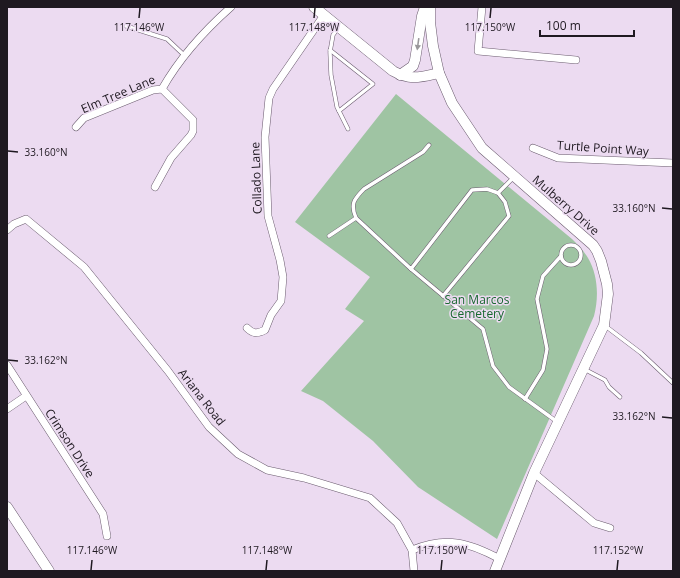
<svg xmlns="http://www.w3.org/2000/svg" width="680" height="578" viewBox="0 0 680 578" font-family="'Open Sans',sans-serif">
  <rect width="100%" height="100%" fill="#ecdbf1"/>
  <path fill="#9fc4a3" d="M 396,94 L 572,239 C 578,245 584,251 588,258 C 598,275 599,297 594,316 L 497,539 L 418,487 L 373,441 L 323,401 L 301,391 L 364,321 L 345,309 L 370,277 L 295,222 Z"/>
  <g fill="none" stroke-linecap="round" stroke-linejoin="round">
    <defs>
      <g id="lane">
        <path d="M 126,26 L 167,39 L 185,56"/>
        <path d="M 338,28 L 333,35 L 330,52 L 331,75 L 337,107 L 348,129"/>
        <path d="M 330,50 L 373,84 L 339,111"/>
        <path d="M 429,145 L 423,152 L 364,189 C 354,199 350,204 356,218 L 411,269 L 472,190 L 487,189 L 498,193 L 513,178"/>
        <path d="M 329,236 L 356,218"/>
        <circle cx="571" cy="255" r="10"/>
        <path d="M 411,269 L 483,329 L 493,366 L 509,387 L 556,421"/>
        <path d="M 443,296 L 509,216 L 505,202 L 498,193"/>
        <path d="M 604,325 L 641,353 L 673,383"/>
        <path d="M 584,369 L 605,380 L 609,387 L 620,397"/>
        <path d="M 525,399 L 543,370 L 547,349 L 537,299 L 543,276 L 561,256"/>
      </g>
      <g id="street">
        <path d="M 482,7 L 478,51 L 576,60"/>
        <path d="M 76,127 L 84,118 L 153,90 L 162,89 C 179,59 205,30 231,7"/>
        <path d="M 533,148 L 558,158 L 673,163"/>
        <path d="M 155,187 L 171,158 L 191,135 L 193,131 L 193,120 L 162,89"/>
        <path d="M 7,230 L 14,224 L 26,219 L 84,267 L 168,371 L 209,427 L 238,454 L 267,470 L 304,478 L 370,498 L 397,523 L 412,550 L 414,571"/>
        <path d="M 247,328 C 253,334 257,334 265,330 L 271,315 L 281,301 L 283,277 L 280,260 L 268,216 L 265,137 L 269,98 L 273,89 L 324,15"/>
        <path d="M 7,365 L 103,514 L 107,536"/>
        <path d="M 7,409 L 26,396"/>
        <path d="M 534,473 L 594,523 L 610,528"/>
        <path d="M 412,550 C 446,536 468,542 500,559"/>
      </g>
      <g id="secondary">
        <path d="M 314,7 L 393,71 C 411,81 421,77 439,73"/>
        <path d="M 430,7 L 430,22 L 433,46 L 439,73 L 452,103 L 482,148 L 593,245 L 597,251 L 601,261 L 607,284 L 608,294 L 604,325 L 534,473 L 495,571"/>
        <path d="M 400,75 L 413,66 L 415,60 L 422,16 L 425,7"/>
        <path d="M 7,507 L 49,571"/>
      </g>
    </defs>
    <use href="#lane" stroke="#6b5c6f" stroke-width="4.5"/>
    <use href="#street" stroke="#6b5c6f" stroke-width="8"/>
    <use href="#secondary" stroke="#6b5c6f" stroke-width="11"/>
    <use href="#lane" stroke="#fff" stroke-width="3.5"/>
    <use href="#street" stroke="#fff" stroke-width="7"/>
    <use href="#secondary" stroke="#fff" stroke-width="10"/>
  </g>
  <defs><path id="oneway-solid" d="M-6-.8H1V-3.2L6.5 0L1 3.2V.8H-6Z"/></defs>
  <use fill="#9a989b" href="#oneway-solid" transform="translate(418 44) rotate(98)"/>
  <path fill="none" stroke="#1f1921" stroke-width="1.5" d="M 139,18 L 140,8M 314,18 L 315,8M 490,18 L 491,8M 8,151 L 18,152M 662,208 L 672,209M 8,360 L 18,361M 662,417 L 672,418M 91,570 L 92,560M 266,570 L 267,560M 441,570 L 442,560M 617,570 L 618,560"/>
  <g text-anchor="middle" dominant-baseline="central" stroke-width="3" stroke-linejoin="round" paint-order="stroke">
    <g font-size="12" fill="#1f1921" stroke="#ecdbf1">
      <text transform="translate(118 94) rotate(-23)">Elm Tree Lane</text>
      <text transform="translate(603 148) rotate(4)">Turtle Point Way</text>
      <text transform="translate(256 178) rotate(-92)">Collado Lane</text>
      <text transform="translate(566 205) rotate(41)">Mulberry Drive</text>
      <text transform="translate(202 397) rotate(52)">Ariana Road</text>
      <text transform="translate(70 443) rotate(57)">Crimson Drive</text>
    </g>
    <g font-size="12" fill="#18682f" stroke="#ecdbf1">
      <text x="477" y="299">San Marcos<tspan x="477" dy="14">Cemetery</tspan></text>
    </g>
  </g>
  <g font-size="10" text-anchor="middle" fill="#1f1921" stroke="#ecdbf1" stroke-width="3" stroke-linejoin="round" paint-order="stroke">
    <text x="139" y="31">117.146°W</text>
    <text x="314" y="31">117.148°W</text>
    <text x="490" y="31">117.150°W</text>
    <text x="46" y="156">33.160°N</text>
    <text x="634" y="212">33.160°N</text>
    <text x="46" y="364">33.162°N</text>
    <text x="634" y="420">33.162°N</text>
    <text x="92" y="554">117.146°W</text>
    <text x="267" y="554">117.148°W</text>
    <text x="442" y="554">117.150°W</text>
    <text x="618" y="554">117.152°W</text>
  </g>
  <rect width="680" height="578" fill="none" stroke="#1f1921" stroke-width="16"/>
  <path d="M540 30v6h94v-6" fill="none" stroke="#1f1921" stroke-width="2"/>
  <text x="546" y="30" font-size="12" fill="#1f1921" stroke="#ecdbf1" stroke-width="3" paint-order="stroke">100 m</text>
</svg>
